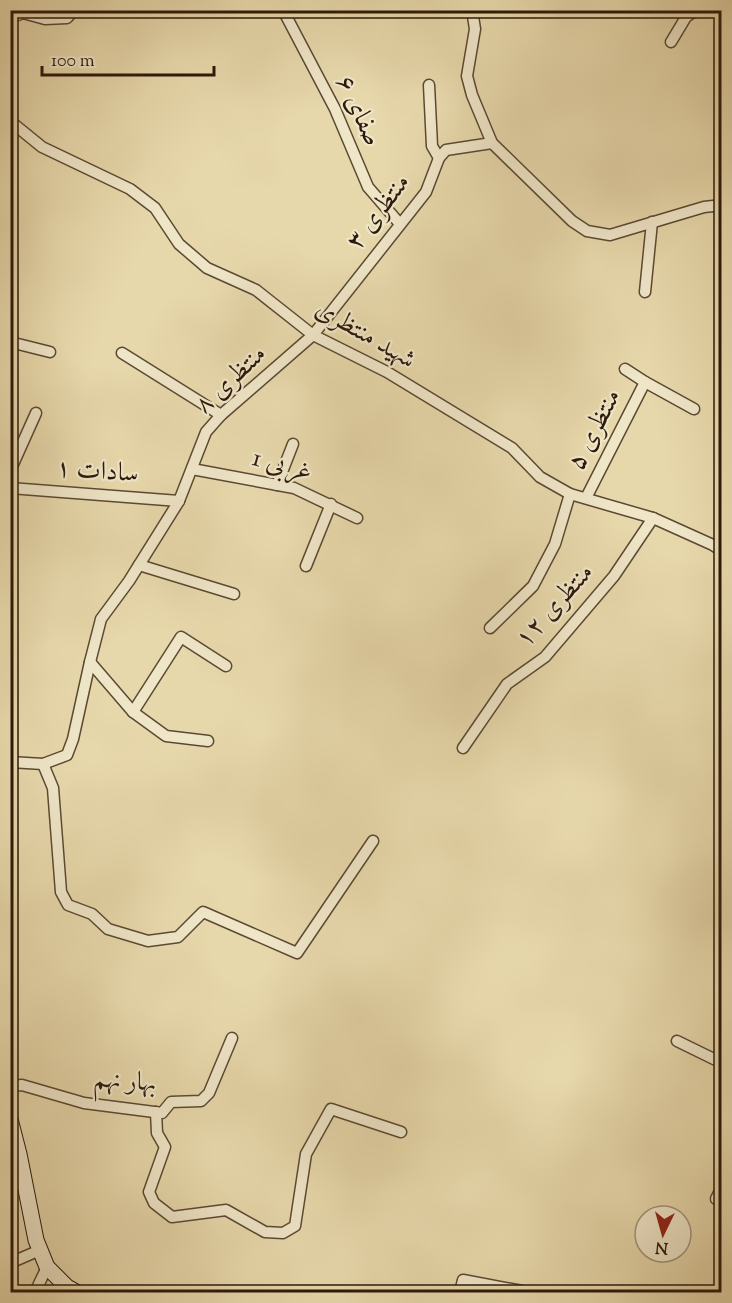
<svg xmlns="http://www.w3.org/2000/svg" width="732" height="1303" viewBox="0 0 732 1303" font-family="'Sorts Mill Goudy',Amiri,serif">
  <rect width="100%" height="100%" fill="#e7d8ab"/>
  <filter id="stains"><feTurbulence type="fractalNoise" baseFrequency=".00333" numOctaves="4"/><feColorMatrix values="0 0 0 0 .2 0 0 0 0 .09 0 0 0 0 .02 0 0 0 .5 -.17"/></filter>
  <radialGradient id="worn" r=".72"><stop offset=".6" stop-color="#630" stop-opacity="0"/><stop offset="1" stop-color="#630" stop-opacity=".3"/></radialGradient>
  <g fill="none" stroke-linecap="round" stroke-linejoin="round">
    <defs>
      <g id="street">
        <path d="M 283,10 L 335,109 L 368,187 L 400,224"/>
        <path d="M 472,10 L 475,29 L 467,76 L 472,95 L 492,143 L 572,221 L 587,231 L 610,235 L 704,207 L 722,205"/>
        <path d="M 10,18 L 23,13 L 45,19 L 67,18 L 74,10"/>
        <path d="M 671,42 L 686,17 L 696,10"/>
        <path d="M 429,85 L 432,146 L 439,158"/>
        <path d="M 10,121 L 42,147 L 130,189 L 155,208 L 179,244 L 207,268 L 256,290 L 313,335 L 387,372 L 512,448 L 540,477 L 570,494 L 653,518 L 713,545 L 722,551"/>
        <path d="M 645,292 L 652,222"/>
        <path d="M 10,342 L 50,352"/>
        <path d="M 122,353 L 221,415"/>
        <path d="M 625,369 L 645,382 L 694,409"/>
        <path d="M 192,469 L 294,488 L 357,518"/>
        <path d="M 10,471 L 36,413"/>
        <path d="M 277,485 L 293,444"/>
        <path d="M 10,488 L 179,501"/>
        <path d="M 586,498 L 645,382"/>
        <path d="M 139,565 L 234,594"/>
        <path d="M 306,566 L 331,504"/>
        <path d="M 490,628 L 533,586 L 555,544 L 570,494"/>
        <path d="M 90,662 L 133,712 L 166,736 L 208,741"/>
        <path d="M 133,712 L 181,637 L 226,666"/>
        <path d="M 463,748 L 507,684 L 545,657 L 614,576 L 653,518"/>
        <path d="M 10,762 L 43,764 L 67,755 L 73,739 L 90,662 L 101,619 L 129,581 L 179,501 L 206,432 L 221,415 L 313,335 L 426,192 L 439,158 L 446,150 L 492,143"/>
        <path d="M 43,764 L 53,788 L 61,892 L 68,905 L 92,914 L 108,929 L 148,941 L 178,937 L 203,912 L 297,953 L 373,841"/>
        <path d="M 677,1041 L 722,1063"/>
        <path d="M 10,1086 L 22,1085 L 84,1103 L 162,1113 L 171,1102 L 201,1101 L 209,1093 L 232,1038"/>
        <path d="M 156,1112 L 157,1133 L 165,1147 L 149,1192 L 154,1203 L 172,1217 L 226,1210 L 265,1232 L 283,1233 L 295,1226 L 306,1154 L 331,1109 L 401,1132"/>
        <path d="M 722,1133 L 722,1134"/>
        <path d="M 716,1199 L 722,1187"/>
        <path d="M 10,1263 L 40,1250"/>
        <path d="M 37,1292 L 38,1286 L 47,1267"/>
        <path d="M 460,1292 L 463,1280 L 522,1291"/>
      </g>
      <path id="secondary" d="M 10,1119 L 19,1154 L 36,1240 L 47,1267 L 67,1287 L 76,1292"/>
    </defs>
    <use href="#street" stroke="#5b4933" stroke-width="13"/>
    <use href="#secondary" stroke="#2c190b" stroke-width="17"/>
    <use href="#street" stroke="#efe6c8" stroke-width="10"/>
    <use href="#secondary" stroke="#efe6c8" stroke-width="15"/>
  </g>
  <g text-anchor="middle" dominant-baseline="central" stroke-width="4.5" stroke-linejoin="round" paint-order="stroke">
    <g font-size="26" fill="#2c190b" stroke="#efe6c8">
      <text transform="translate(358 111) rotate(65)">صفای ۶</text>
      <text transform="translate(379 212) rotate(-53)">منتظری ۳</text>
      <text transform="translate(365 335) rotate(30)">شهید منتظری</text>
      <text transform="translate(231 380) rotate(-43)">منتظری ۸</text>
      <text transform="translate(595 430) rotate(-63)">منتظری ۵</text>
      <text transform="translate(282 466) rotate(15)">غربی 1</text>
      <text transform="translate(97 472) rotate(4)">سادات ۱</text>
      <text transform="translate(555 606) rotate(-48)">منتظری ۱۲</text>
      <text transform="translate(125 1082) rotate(4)">بهار نهم</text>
    </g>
  </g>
  <rect width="732" height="1303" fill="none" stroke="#e7d8ab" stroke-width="36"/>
  <rect x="12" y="12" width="708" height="1279" fill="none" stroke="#2c190b" stroke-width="3"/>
  <rect x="18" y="18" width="696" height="1267" fill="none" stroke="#2c190b" stroke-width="1.5"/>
  <g transform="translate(663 1234) rotate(185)"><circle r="28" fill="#efe6c8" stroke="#a1947c" stroke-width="1.5"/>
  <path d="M0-4.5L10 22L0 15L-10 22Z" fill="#8f2418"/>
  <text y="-9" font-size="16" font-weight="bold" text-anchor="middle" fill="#2c190b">N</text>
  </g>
  <path d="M42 66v9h172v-9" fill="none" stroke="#2c190b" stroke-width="3"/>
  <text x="51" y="66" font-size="18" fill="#2c190b" stroke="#efe6c8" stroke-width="4.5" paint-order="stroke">100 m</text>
  <rect width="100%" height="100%" filter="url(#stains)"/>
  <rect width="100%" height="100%" fill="url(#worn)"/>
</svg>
